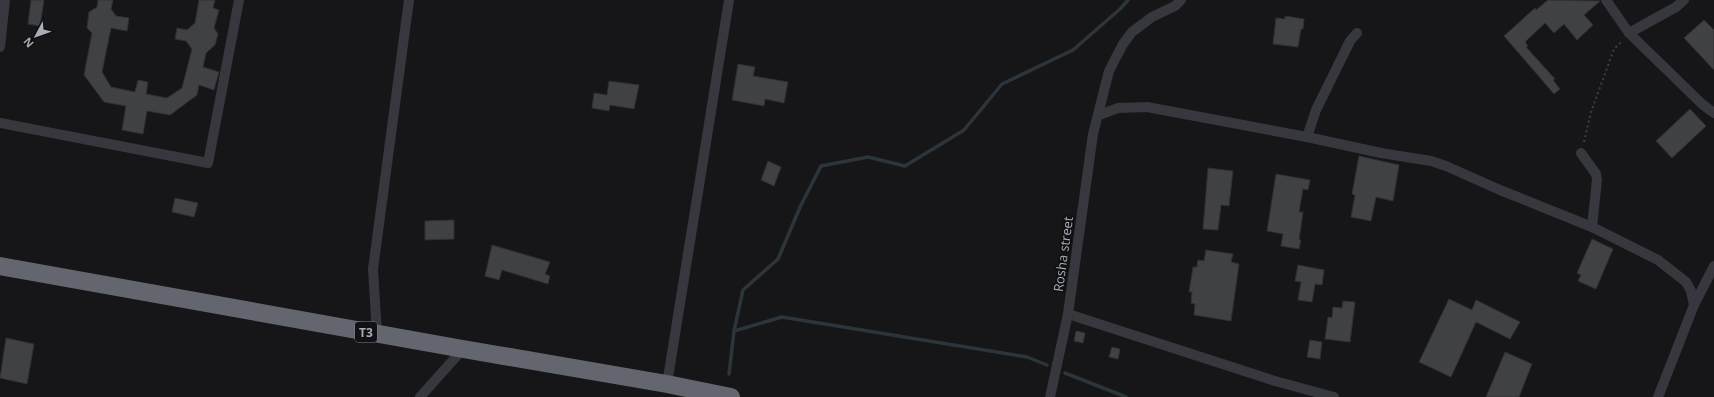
<svg xmlns="http://www.w3.org/2000/svg" width="1714" height="397" viewBox="0 0 1714 397" font-family="'Open Sans',sans-serif">
  <rect width="100%" height="100%" fill="#161618"/>
  <g fill="none" stroke-linecap="round" stroke-linejoin="round">
    <g stroke="#2c353c" stroke-width="3.5">
      <path d="M 734,331 L 743,290 L 778,259 L 801,205 L 821,166 L 868,157 L 905,166 L 964,130 L 1002,84 L 1073,50 L 1120,9 L 1128,0"/>
      <path d="M 1065,373 L 1126,397"/>
      <path d="M 729,374 L 734,331 L 782,317 L 1027,357 L 1047,365"/>
    </g>
  </g>
  <g fill="#404145" stroke="#303034">
    <path d="M 31,0 L 44,0 L 40,26 L 28,24 Z"/>
    <path d="M 98,0 L 113,0 L 111,9 L 116,16 L 129,18 L 127,31 L 111,28 L 102,72 L 111,87 L 135,92 L 138,80 L 148,82 L 146,94 L 167,98 L 182,88 L 192,49 L 186,41 L 175,39 L 177,28 L 187,30 L 195,23 L 199,0 L 215,0 L 213,8 L 219,10 L 214,28 L 218,34 L 215,45 L 206,53 L 203,67 L 219,72 L 214,90 L 199,85 L 197,95 L 170,115 L 147,111 L 143,134 L 122,130 L 126,106 L 104,102 L 84,75 L 92,33 L 87,28 L 89,12 L 97,7 Z"/>
    <path d="M 1548,0 L 1600,1 L 1584,15 L 1593,25 L 1577,40 L 1564,24 L 1554,33 L 1545,23 L 1525,42 L 1528,46 L 1526,47 L 1555,79 L 1553,80 L 1560,89 L 1554,94 L 1504,36 L 1535,8 L 1536,10 Z"/>
    <path d="M 1285,16 L 1304,19 L 1303,29 L 1301,29 L 1298,47 L 1273,44 L 1276,18 L 1285,19 Z"/>
    <path d="M 1704,20 L 1714,30 L 1714,70 L 1684,38 Z"/>
    <path d="M 738,64 L 755,67 L 753,76 L 788,82 L 784,103 L 765,99 L 764,106 L 732,100 Z"/>
    <path d="M 609,81 L 639,85 L 634,109 L 610,105 L 609,111 L 592,108 L 594,93 L 607,95 Z"/>
    <path d="M 1690,109 L 1706,126 L 1672,158 L 1656,141 Z"/>
    <path d="M 1359,156 L 1399,165 L 1393,201 L 1376,197 L 1371,221 L 1351,217 L 1355,195 L 1352,194 Z"/>
    <path d="M 768,161 L 781,167 L 774,186 L 761,180 Z"/>
    <path d="M 1208,168 L 1233,171 L 1229,206 L 1221,205 L 1218,230 L 1203,229 Z"/>
    <path d="M 1276,174 L 1310,180 L 1308,190 L 1303,189 L 1299,212 L 1303,212 L 1299,240 L 1301,240 L 1299,249 L 1281,246 L 1283,234 L 1267,231 Z"/>
    <path d="M 175,198 L 198,203 L 194,217 L 172,212 Z"/>
    <path d="M 454,220 L 454,239 L 425,240 L 425,221 Z"/>
    <path d="M 1592,239 L 1613,249 L 1596,289 L 1578,281 L 1581,275 L 1577,273 Z"/>
    <path d="M 492,245 L 550,262 L 545,274 L 550,276 L 548,284 L 502,270 L 499,280 L 485,276 Z"/>
    <path d="M 1206,250 L 1233,254 L 1231,262 L 1239,264 L 1231,321 L 1194,315 L 1195,304 L 1191,303 L 1192,292 L 1189,292 L 1193,267 L 1197,267 L 1198,260 L 1204,261 Z"/>
    <path d="M 1298,265 L 1324,270 L 1322,285 L 1315,284 L 1312,302 L 1298,300 L 1301,282 L 1295,281 Z"/>
    <path d="M 1449,299 L 1472,310 L 1476,300 L 1520,322 L 1510,339 L 1476,322 L 1451,377 L 1419,362 Z"/>
    <path d="M 1343,301 L 1355,302 L 1350,342 L 1325,339 L 1328,317 L 1332,318 L 1333,307 L 1342,308 Z"/>
    <path d="M 1076,331 L 1085,333 L 1083,343 L 1074,341 Z"/>
    <path d="M 6,338 L 34,344 L 27,384 L 0,378 Z"/>
    <path d="M 1310,340 L 1322,342 L 1320,359 L 1307,357 Z"/>
    <path d="M 1112,347 L 1120,349 L 1118,359 L 1109,357 Z"/>
    <path d="M 1505,352 L 1532,364 L 1519,397 L 1486,397 Z"/>
  </g>
  <g fill="none" stroke-linecap="round" stroke-linejoin="round">
    <path stroke="#3d3f44" stroke-width="2" stroke-dasharray="2 3" stroke-linecap="butt" d="M 1584,142 L 1591,112 L 1614,49 L 1622,41"/>
    <g stroke="#37383d" stroke-width="10">
      <path d="M 1606,0 L 1629,33 L 1702,104 L 1714,113"/>
      <path d="M 1629,33 L 1676,7 L 1684,0"/>
      <path d="M 0,47 L 5,0"/>
      <path d="M 1099,115 L 1118,108 L 1147,107 L 1307,137 L 1381,153 L 1431,161 L 1446,166 L 1500,190 L 1592,227 L 1658,260 L 1686,282 L 1691,291 L 1694,305"/>
      <path d="M 0,123 L 208,163 L 239,0"/>
      <path d="M 1307,137 L 1316,110 L 1350,41 L 1357,33"/>
      <path d="M 1581,153 L 1596,174 L 1597,180 L 1592,227"/>
      <path d="M 1068,314 L 1275,381 L 1334,397"/>
      <path d="M 377,334 L 373,269 L 409,0"/>
      <path d="M 667,384 L 729,0"/>
      <path d="M 420,397 L 463,349"/>
      <path d="M 1050,397 L 1068,314 L 1093,134 L 1109,71 L 1123,44 L 1132,32 L 1152,17 L 1175,6 L 1181,0"/>
      <path d="M 1658,397 L 1694,305 L 1714,266"/>
    </g>
    <path stroke="#63666e" stroke-width="18" d="M 0,266 L 463,349 L 667,384 L 731,397"/>
  </g>
  <g text-anchor="middle" dominant-baseline="central" stroke-width="4" stroke-linejoin="round" paint-order="stroke">
    <rect fill="#111113" stroke="#7b7e86" stroke-width="1" x="355" y="322" width="22" height="20" rx="3"/>
    <g font-size="12" font-weight="bold" fill="#a8adb8">
      <text x="366" y="332">T3</text>
    </g>
    <g font-size="13" fill="#a8adb8" stroke="#111113">
      <text transform="translate(1063 254) rotate(-82)">Rosha street</text>
    </g>
  </g>
  <g transform="translate(36 36) rotate(229)" stroke="#111113" stroke-width="3" paint-order="stroke">
  <path d="M0-3L7 15L0 10L-7 15Z" fill="#a8adb8"/>
  <text y="-6" font-size="11" font-weight="bold" text-anchor="middle" fill="#a8adb8">N</text>
  </g>
</svg>
